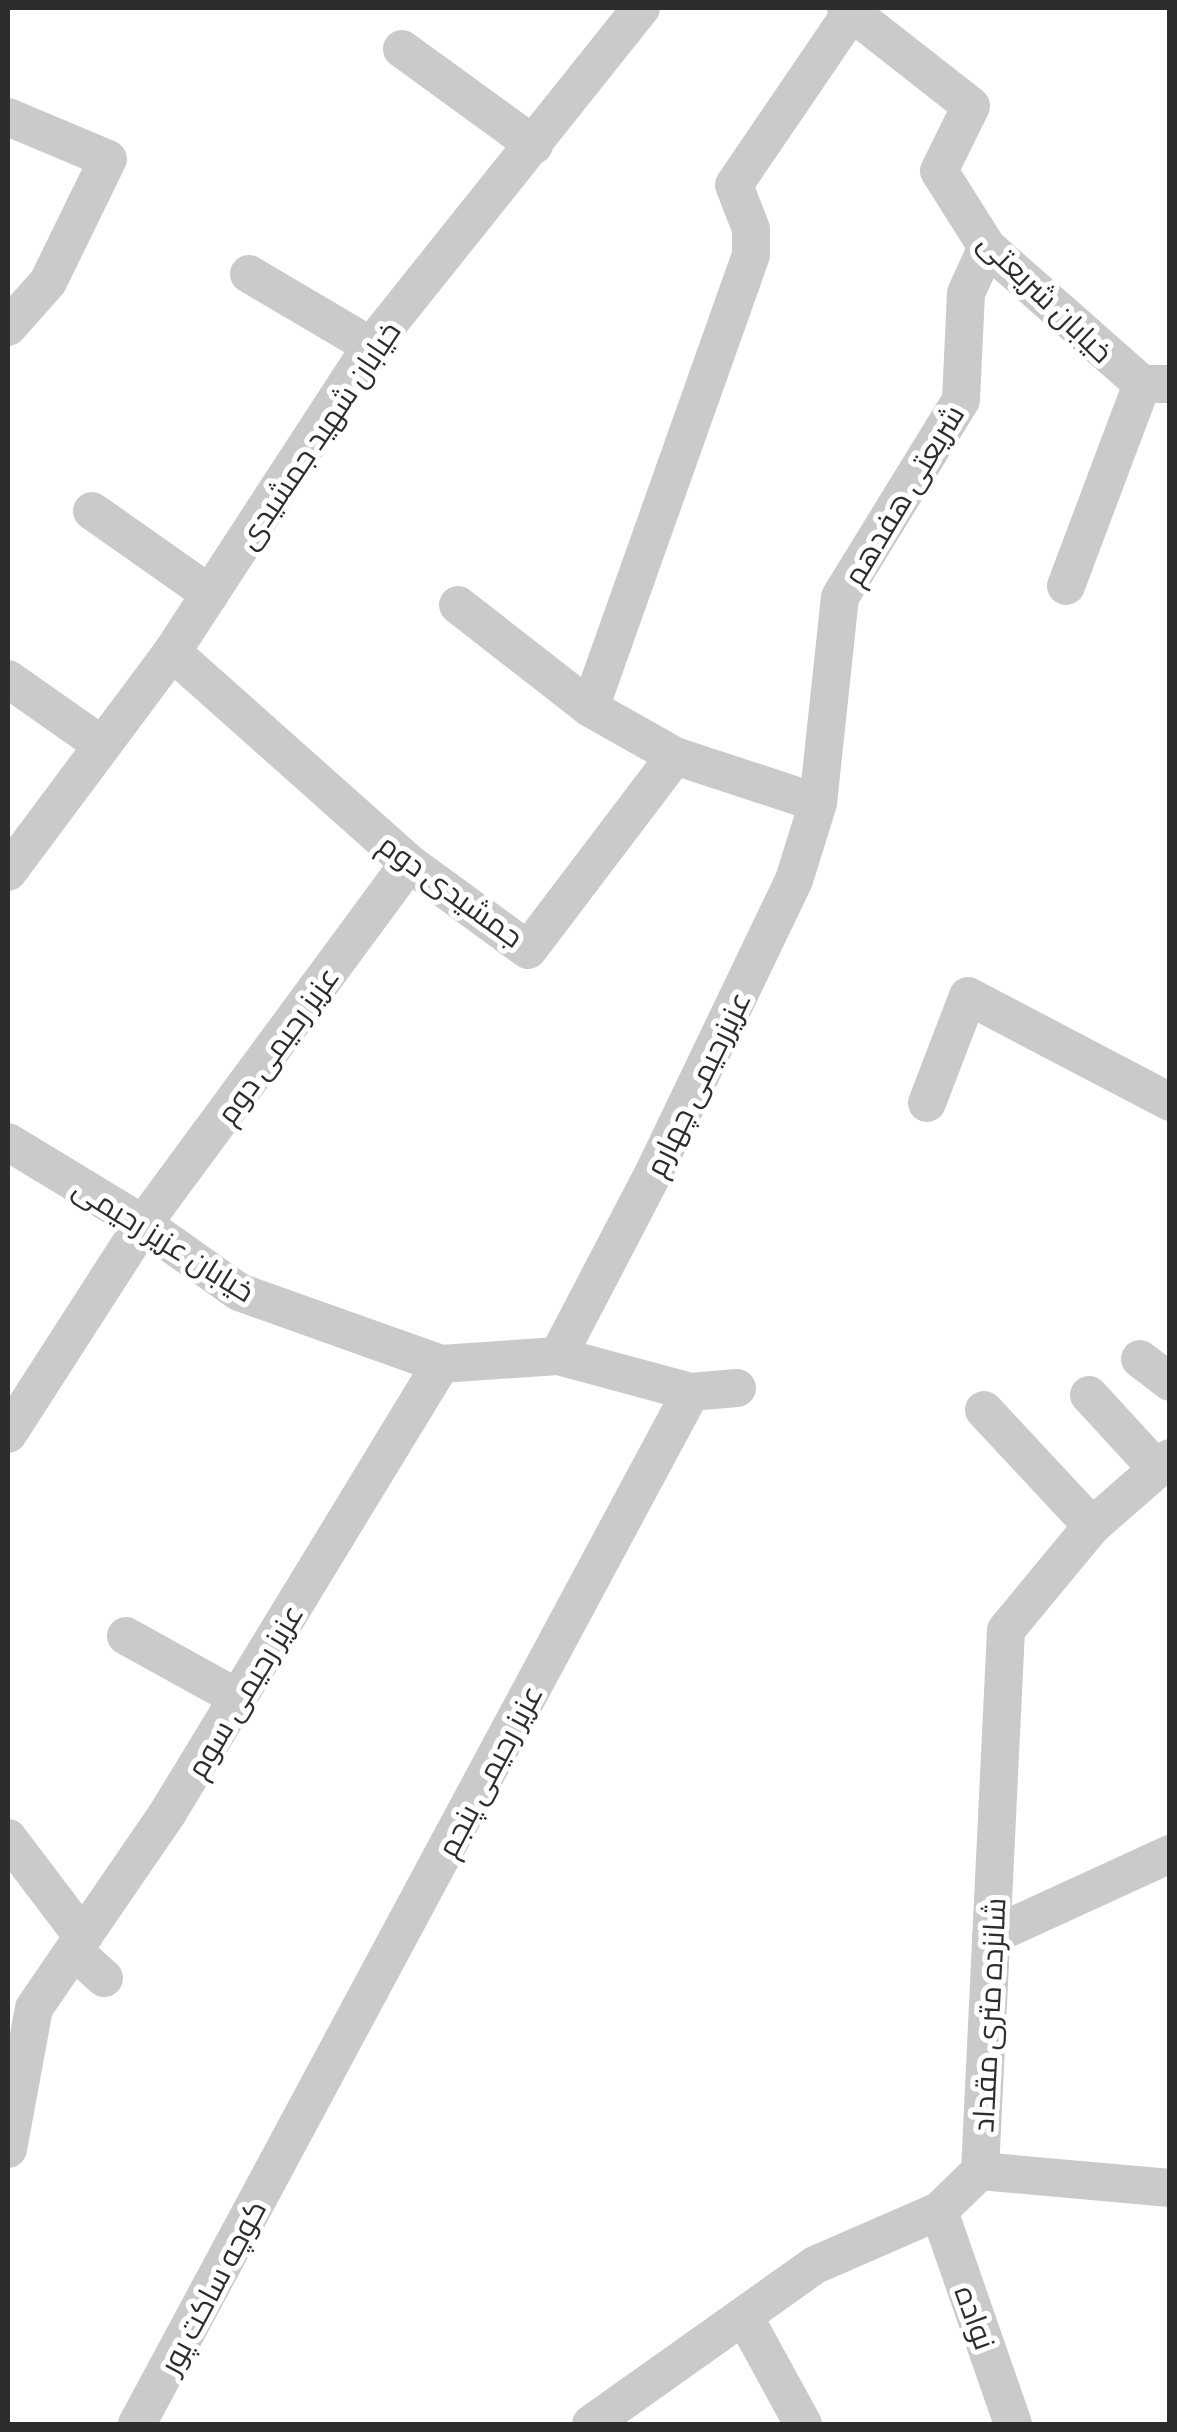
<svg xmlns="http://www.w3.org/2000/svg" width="1177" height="2432" viewBox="0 0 1177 2432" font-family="Commissioner,Cairo,sans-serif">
  <rect width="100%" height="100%" fill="#fff"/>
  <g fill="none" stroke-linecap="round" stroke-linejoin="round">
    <g stroke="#cacaca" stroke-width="38">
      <path d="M 846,8 L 971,106 L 939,171 L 987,247 L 1142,384 L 1170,384"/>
      <path d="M 402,49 L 534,145"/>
      <path d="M 8,117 L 108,159 L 48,282 L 8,327"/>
      <path d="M 249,274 L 371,346"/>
      <path d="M 92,511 L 210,594"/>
      <path d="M 1066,586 L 1142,384"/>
      <path d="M 458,605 L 590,708 L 675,756"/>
      <path d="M 172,652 L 409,863 L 528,950 L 675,756 L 818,803"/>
      <path d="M 8,679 L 102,745"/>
      <path d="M 590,708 L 751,255 L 751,229 L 734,185 L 851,13"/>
      <path d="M 8,872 L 172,652 L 371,346 L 641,8"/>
      <path d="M 927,1103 L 968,996 L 1170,1102"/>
      <path d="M 8,1142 L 143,1224 L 239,1292 L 441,1364 L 558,1356 L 691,1392 L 737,1388"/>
      <path d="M 558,1356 L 654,1172 L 794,880 L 818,803 L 840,597 L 961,400 L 966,293 L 987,247"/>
      <path d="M 1140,1359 L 1170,1382"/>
      <path d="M 1089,1395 L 1157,1469"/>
      <path d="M 984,1410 L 1092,1526"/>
      <path d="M 8,1434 L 143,1224 L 409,863"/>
      <path d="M 126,1636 L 238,1698"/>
      <path d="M 8,1838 L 83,1937"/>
      <path d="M 991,1936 L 1170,1854"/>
      <path d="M 74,1951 L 104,1978"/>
      <path d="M 8,2149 L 34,2008 L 167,1814 L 441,1364"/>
      <path d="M 980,2171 L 1170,2188"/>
      <path d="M 939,2211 L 1013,2424"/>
      <path d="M 745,2318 L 803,2424"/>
      <path d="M 137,2424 L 691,1392"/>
      <path d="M 591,2424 L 815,2265 L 939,2211 L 980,2171 L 1006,1630 L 1092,1526 L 1170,1458"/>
    </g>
  </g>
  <g text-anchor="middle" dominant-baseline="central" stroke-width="10" stroke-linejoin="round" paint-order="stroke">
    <g font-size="30" fill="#2d2d2d" stroke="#fff">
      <text transform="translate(1047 296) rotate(44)">خیابان شریعتی</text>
      <text transform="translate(317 434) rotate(-56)">خیابان شهید جمشیدی</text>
      <text transform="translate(902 494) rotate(-59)">شریعتی هفدهم</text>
      <text transform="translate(452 889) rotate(36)">جمشیدی دوم</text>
      <text transform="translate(276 1044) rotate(-54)">عزیز رحیمی دوم</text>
      <text transform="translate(696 1083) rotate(-64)">عزیزرحیمی چهارم</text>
      <text transform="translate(165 1238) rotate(32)">خیابان عزیز رحیمی</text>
      <text transform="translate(243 1690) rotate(-59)">عزیز رحیمی سوم</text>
      <text transform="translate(488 1770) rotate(-62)">عزیز رحیمی پنجم</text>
      <text transform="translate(987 2015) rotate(-87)">شانزده متری مقداد</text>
      <text transform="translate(211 2286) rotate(-62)">کوچه ساکت پور</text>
      <text transform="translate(977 2317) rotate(70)">نواده</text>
    </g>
  </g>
  <rect width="1177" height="2432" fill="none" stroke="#2d2d2d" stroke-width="20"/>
</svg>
